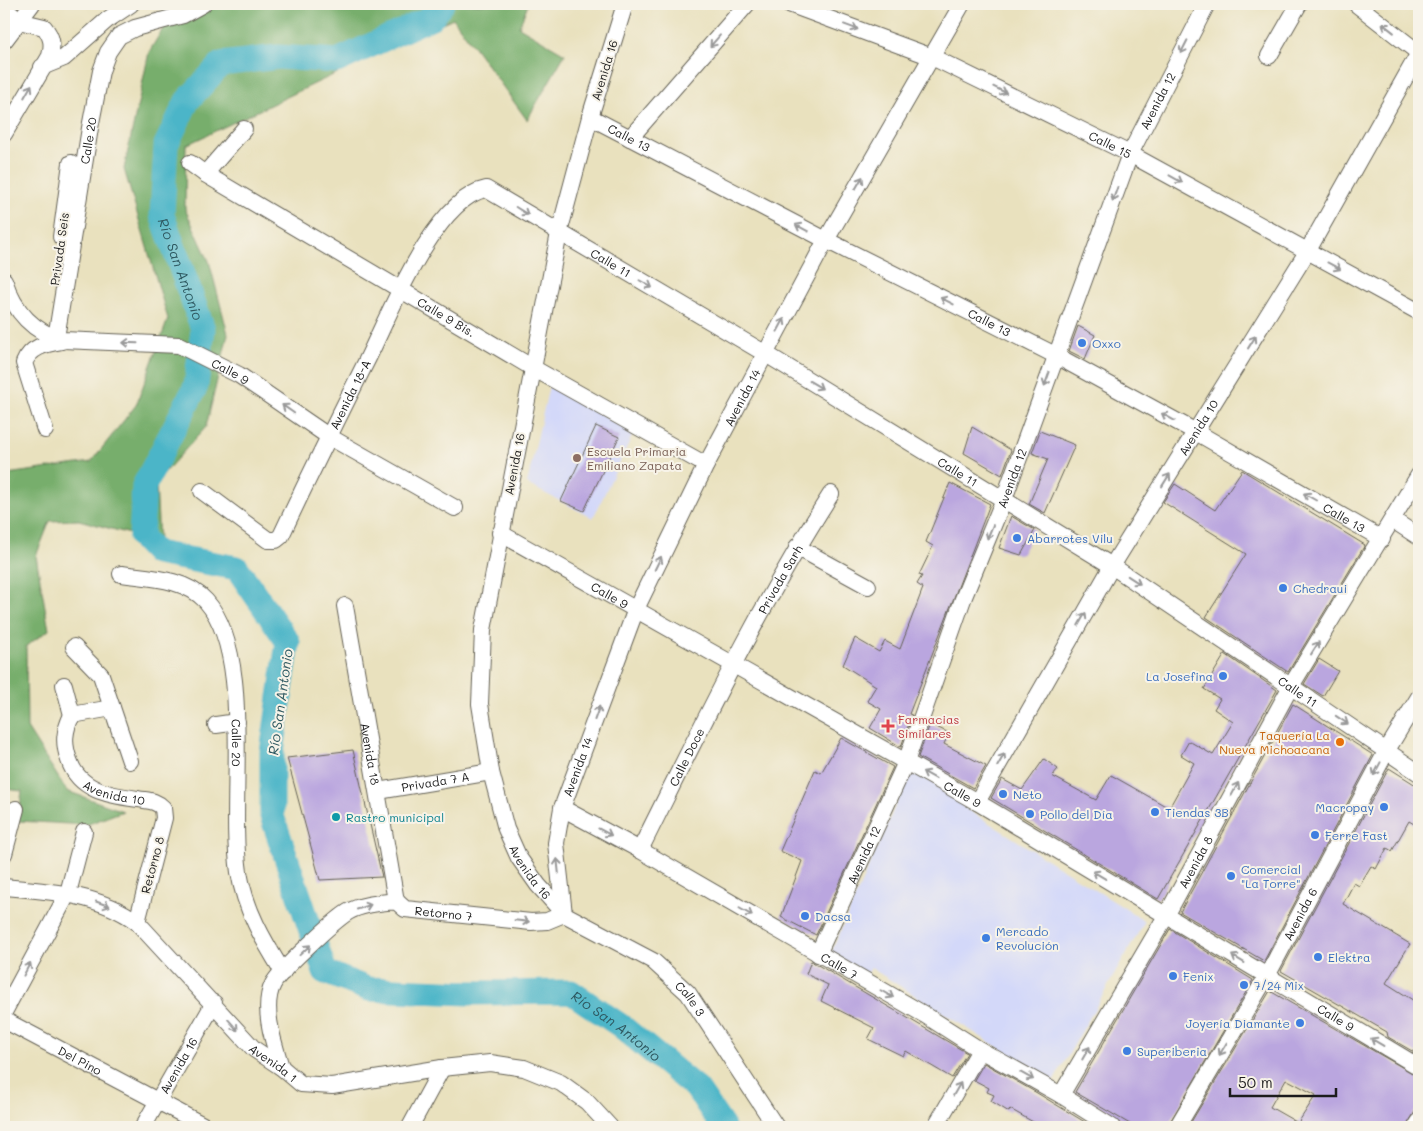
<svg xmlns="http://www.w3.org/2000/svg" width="1423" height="1131" viewBox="0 0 1423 1131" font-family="Mali,sans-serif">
  <rect width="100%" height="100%" fill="#f7f3e8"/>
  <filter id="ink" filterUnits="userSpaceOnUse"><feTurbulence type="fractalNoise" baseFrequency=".02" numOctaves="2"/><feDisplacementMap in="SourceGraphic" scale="10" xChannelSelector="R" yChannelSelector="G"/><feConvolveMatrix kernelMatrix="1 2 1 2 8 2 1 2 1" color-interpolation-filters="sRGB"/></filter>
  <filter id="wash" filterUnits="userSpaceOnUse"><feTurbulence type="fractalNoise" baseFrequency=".0096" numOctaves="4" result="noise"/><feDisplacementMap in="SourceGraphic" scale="20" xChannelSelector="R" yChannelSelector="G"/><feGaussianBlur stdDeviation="1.12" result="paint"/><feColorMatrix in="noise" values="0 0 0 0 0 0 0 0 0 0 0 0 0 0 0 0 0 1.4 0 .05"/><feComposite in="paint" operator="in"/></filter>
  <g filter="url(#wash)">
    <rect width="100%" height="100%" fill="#e9e1be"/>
    <g fill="#d3d8f9">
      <path d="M 549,386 L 634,432 L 593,518 L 527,484 Z"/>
      <path d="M 911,770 L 965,800 L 962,806 L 1145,921 L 1053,1082 L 871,968 L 865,977 L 830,955 Z"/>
    </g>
    <path fill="#77ae6c" stroke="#4a6544" d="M 210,4 L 528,4 L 519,27 L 565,54 L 527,120 L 453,18 L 186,145 L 185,209 L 209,261 L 228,334 L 206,427 L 156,482 L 159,542 L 79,520 L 50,521 L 36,556 L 49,630 L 26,646 L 27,728 L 67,791 L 123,811 L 86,825 L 18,821 L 22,791 L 4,789 L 4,495 L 7,474 L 91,462 L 136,405 L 168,319 L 124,169 L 149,52 L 174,10 Z"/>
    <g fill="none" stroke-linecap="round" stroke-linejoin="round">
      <path stroke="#4bb5c8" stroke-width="25" id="s1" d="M 442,4 L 432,17 L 337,61 L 278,57 L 221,64 L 187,101 L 166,145 L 162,215 L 203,329 L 196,386 L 144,486 L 141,537 L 156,553 L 237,568 L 288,642 L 272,752 L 272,816 L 325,972 L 368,989 L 468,993 L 571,992 L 621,1026 L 697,1089 L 723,1127"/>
    </g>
    <g id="blocks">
      <g fill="#baa6df" fill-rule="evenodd">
        <path d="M 1078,326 L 1095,335 L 1085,359 L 1069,351 Z"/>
        <path d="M 596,426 L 619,437 L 584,511 L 561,501 Z"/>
        <path d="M 972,427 L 1011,450 L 1002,475 L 964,453 Z"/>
        <path d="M 1040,431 L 1075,445 L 1045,513 L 1029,504 L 1048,459 L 1032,453 Z"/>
        <path d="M 1242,470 L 1365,545 L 1288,672 L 1206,617 L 1246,554 L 1163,502 L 1175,484 L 1215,510 Z"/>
        <path d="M 950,483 L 990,504 L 909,714 L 912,715 L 901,747 L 870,728 L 881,709 L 867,701 L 876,686 L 843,665 L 855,638 L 879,652 L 885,641 L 900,649 L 923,588 L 917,584 L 922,576 L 919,575 L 933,546 L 926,542 Z"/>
        <path d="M 1011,516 L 1035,530 L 1021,555 L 999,548 Z"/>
        <path d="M 1225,654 L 1277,690 L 1158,899 L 991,798 L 1002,779 L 1022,790 L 1044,759 L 1058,769 L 1052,776 L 1096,800 L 1111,775 L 1169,808 L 1194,763 L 1181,755 L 1189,741 L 1213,755 L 1233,722 L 1214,709 L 1220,699 L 1204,689 Z"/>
        <path d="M 1319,659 L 1338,671 L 1323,696 L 1304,684 Z"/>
        <path d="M 1293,704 L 1373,755 L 1264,961 L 1180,912 Z"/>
        <path d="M 930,724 L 949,733 L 944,744 L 986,766 L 973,788 L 918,757 Z"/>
        <path d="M 841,738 L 893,767 L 816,935 L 781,917 L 802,861 L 780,851 L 815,770 L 821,773 Z"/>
        <path d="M 353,750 L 382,877 L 320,880 L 287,758 Z"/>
        <path d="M 1389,768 L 1419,787 L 1419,827 L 1409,821 L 1392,851 L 1387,848 L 1376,869 L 1371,866 L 1359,886 L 1354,883 L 1343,904 L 1410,944 L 1386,983 L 1419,1004 L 1419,1055 L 1388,1037 L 1387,1032 L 1281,971 Z"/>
        <path d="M 1170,929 L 1253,980 L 1167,1127 L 1135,1127 L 1075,1092 Z"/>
        <path d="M 811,961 L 967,1053 L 952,1078 L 906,1051 L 903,1056 L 868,1039 L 874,1028 L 821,1001 L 828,985 L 806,974 Z"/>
        <path d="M 1270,991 L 1419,1077 L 1419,1105 L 1406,1127 L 1188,1127 ZM 1286,1079 L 1316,1095 L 1298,1123 L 1270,1107 Z"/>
        <path d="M 984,1063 L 1037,1093 L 1093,1127 L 1042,1127 L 1010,1109 L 1009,1112 L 991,1101 L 994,1095 L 987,1092 L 989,1088 L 974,1080 Z"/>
      </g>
    </g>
  </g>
  <g filter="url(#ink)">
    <use href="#blocks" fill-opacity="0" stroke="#646155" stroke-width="1"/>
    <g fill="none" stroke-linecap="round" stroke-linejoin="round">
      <defs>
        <g id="street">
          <path id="s2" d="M 625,4 L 590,117 L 559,233 L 483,630 L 480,704 L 491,772 L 506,829 L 519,858 L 538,885 L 564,914 L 653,961 L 688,993 L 776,1127"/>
          <path id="s3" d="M 789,4 L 932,57 L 1130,154 L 1419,312"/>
          <path d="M 1356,4 L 1419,53"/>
          <path d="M 4,8 L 19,21"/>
          <path d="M 4,41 L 32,4"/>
          <path d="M 1269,56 L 1299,4"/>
          <path d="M 42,67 L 64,58 L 107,20 L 131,4"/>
          <path id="s4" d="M 590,117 L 826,240 L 1055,355 L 1196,432 L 1382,539"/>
          <path d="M 4,134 L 50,56 C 53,44 52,37 44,27 L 19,21"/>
          <path d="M 630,138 L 747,4"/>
          <path id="s5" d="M 190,163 L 205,174 L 533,368 L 706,465"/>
          <path d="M 205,174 L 244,129"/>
          <path d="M 61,237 L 71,163"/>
          <path id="s6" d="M 4,280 C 14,311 32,332 63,340 L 179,345 L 239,375 L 328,436 L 455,508"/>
          <path id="s7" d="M 56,338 L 90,128 L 101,71 L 108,52 L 119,36 L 135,28 L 183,15 L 203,4"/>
          <path d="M 45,430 L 24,363 C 31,346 46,344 62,341"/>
          <path id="s8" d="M 202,491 L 268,540 L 276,540 L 281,536 C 308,478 337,420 366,362 C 388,318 434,199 486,189 L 766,354 L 1112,566 L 1419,773"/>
          <path d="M 1393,520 L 1419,537"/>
          <path id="s9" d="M 500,533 L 977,802 L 1419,1067"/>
          <path d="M 797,547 L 868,586"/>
          <path id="s10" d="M 121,574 C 149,578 185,578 206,601 C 255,656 228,801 239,872 C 245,909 263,940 283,972"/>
          <path id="s11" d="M 345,606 L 396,901"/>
          <path d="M 74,647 L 101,675 L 130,761"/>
          <path d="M 64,685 L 72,715"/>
          <path id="s12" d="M 72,715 C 64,731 63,743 69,760 C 79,791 110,795 138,799 C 149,801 155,800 163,808 L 164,818 L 137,922"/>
          <path d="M 72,715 L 112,708"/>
          <path d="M 216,725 L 237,722"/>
          <path id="s13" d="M 378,791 L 491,772"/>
          <path id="s14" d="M 977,802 L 1112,566 L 1307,252 L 1419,53"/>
          <path id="s15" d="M 562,808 L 640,850 L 925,1015 L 980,1050 L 1061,1095 L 1112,1127"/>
          <path id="s16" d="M 640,850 C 700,730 758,608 831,494"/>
          <path d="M 4,854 L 16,809"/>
          <path id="s17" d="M 4,887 C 49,891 99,894 137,922 L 254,1049 L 281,1067 L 301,1084 L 332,1086 L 442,1068 L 490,1063 L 524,1068 L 561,1083 L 587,1102 L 610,1127"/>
          <path id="s18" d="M 564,914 L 556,843 L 562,808 L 636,609 L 706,465 L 826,240 L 962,4"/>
          <path id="s19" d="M 818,954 L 906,762 L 963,599 L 1004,499 L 1130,154 L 1207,4"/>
          <path d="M 4,1012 L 68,893 L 84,832"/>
          <path id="s20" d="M 4,1020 L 203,1125"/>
          <path id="s21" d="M 281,1067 C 274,1044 261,1007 273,984 C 280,970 334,921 348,912 C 362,904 381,903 396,901 L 405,909 L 531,922 L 547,921 L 564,914"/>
          <path id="s22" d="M 1061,1095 L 1166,916 L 1291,686 L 1419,475"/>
          <path id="s23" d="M 143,1127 L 214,1003"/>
          <path d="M 410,1127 L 442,1068"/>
          <path d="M 935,1127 L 980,1050"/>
          <path id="s24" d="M 1177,1127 L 1267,976 L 1387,750 L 1419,697"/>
          <path d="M 1416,1127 L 1419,1122"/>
        </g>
      </defs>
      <use href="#street" stroke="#646155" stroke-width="18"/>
      <use href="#street" stroke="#fff" stroke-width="16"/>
    </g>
    <defs><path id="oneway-shaft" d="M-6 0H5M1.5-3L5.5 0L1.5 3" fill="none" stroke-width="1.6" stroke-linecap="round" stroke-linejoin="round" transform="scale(1.25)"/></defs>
    <g stroke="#999">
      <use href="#oneway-shaft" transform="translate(851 27) rotate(20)"/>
      <use href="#oneway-shaft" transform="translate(1388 28) rotate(-142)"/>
      <use href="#oneway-shaft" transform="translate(715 41) rotate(131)"/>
      <use href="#oneway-shaft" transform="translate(1184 47) rotate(117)"/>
      <use href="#oneway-shaft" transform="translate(1000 90) rotate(26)"/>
      <use href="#oneway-shaft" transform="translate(28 91) rotate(-60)"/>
      <use href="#oneway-shaft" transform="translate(1176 179) rotate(29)"/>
      <use href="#oneway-shaft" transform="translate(859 183) rotate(-60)"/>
      <use href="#oneway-shaft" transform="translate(1115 194) rotate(110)"/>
      <use href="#oneway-shaft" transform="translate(522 211) rotate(32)"/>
      <use href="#oneway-shaft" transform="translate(802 228) rotate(-152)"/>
      <use href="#oneway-shaft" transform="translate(1334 266) rotate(28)"/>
      <use href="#oneway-shaft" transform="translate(646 284) rotate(30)"/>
      <use href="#oneway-shaft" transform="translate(947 301) rotate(-153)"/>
      <use href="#oneway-shaft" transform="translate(781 325) rotate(-62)"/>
      <use href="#oneway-shaft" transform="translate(1252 342) rotate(-58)"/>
      <use href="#oneway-shaft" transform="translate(130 343) rotate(-178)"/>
      <use href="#oneway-shaft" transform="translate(1047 379) rotate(110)"/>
      <use href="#oneway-shaft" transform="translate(816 385) rotate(31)"/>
      <use href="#oneway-shaft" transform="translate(288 409) rotate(-145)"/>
      <use href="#oneway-shaft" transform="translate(1168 417) rotate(-151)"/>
      <use href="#oneway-shaft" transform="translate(1166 480) rotate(-58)"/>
      <use href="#oneway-shaft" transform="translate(1310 497) rotate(-150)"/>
      <use href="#oneway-shaft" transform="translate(990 532) rotate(113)"/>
      <use href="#oneway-shaft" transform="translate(658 563) rotate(-64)"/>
      <use href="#oneway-shaft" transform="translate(1134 580) rotate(33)"/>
      <use href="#oneway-shaft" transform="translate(1082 619) rotate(-60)"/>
      <use href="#oneway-shaft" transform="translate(1315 648) rotate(-58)"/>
      <use href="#oneway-shaft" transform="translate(597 713) rotate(-70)"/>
      <use href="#oneway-shaft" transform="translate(1342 720) rotate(34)"/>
      <use href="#oneway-shaft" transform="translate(1001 760) rotate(-60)"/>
      <use href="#oneway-shaft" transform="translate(1377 769) rotate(118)"/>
      <use href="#oneway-shaft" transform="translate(929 775) rotate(-151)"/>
      <use href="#oneway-shaft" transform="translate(1235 789) rotate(-62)"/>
      <use href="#oneway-shaft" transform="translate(605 832) rotate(28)"/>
      <use href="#oneway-shaft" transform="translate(558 866) rotate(-96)"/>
      <use href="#oneway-shaft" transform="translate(1099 875) rotate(-149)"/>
      <use href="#oneway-shaft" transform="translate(103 904) rotate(19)"/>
      <use href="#oneway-shaft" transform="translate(364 907) rotate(-19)"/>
      <use href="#oneway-shaft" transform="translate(746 912) rotate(30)"/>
      <use href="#oneway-shaft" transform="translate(522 921) rotate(6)"/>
      <use href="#oneway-shaft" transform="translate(305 950) rotate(-43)"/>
      <use href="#oneway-shaft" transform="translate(1238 959) rotate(-149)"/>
      <use href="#oneway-shaft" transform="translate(27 969) rotate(-62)"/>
      <use href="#oneway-shaft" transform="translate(887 994) rotate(30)"/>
      <use href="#oneway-shaft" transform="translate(233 1025) rotate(49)"/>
      <use href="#oneway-shaft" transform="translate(1377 1042) rotate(-149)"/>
      <use href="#oneway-shaft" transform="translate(1223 1049) rotate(121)"/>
      <use href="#oneway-shaft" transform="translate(1086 1053) rotate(-60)"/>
      <use href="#oneway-shaft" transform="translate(1027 1076) rotate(29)"/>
      <use href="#oneway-shaft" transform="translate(957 1089) rotate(-60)"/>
    </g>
  </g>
  <g fill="#3f7fe0" stroke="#f7f3e8" stroke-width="2">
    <circle cx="1082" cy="343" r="5"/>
    <circle cx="1017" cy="538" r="5"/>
    <circle cx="1283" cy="588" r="5"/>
    <circle cx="1223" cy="676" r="5"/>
    <circle cx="1003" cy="794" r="5"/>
    <circle cx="1384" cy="807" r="5"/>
    <circle cx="1155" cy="812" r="5"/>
    <circle cx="1030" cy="814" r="5"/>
    <circle cx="1315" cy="835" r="5"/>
    <circle cx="1231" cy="876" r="5"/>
    <circle cx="805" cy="916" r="5"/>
    <circle cx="986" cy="938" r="5"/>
    <circle cx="1318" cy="957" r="5"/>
    <circle cx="1173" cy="976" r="5"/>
    <circle cx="1244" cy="985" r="5"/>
    <circle cx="1300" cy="1023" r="5"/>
    <circle cx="1127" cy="1051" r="5"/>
  </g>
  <circle fill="#8d6e63" stroke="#f7f3e8" stroke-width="2" cx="577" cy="458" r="5"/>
  <path fill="#e0444e" stroke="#f7f3e8" stroke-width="2" d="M885.5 718.5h5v5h5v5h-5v5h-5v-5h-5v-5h5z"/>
  <circle fill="#e8710a" stroke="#f7f3e8" stroke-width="2" cx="1340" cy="742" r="5"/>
  <circle fill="#0f9aa8" stroke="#f7f3e8" stroke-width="2" cx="336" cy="817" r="5"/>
  <g text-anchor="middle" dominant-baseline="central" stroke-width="4" stroke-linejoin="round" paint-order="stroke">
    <g font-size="12" fill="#1c1c1c" stroke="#f7f3e8">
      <text transform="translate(604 70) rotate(-73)">Avenida 16</text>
      <text stroke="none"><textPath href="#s19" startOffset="919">Avenida 12</textPath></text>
      <text stroke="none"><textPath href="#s4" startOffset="44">Calle 13</textPath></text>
      <text stroke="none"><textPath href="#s7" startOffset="200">Calle 20</textPath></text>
      <text stroke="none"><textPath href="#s3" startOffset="351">Calle 15</textPath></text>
      <text transform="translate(59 249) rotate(-82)">Privada Seis</text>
      <text stroke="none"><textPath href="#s8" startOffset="651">Calle 11</textPath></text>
      <text stroke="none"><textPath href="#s5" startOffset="299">Calle 9 Bis.</textPath></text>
      <text stroke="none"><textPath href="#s4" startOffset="449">Calle 13</textPath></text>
      <text stroke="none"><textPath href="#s6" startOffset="262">Calle 9</textPath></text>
      <text stroke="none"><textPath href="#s8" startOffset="254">Avenida 18-A</textPath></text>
      <text stroke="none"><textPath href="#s18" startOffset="556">Avenida 14</textPath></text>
      <text stroke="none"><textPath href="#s14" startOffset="435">Avenida 10</textPath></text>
      <text transform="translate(514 464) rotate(-79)">Avenida 16</text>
      <text stroke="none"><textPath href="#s8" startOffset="1056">Calle 11</textPath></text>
      <text stroke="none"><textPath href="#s19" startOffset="514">Avenida 12</textPath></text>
      <text stroke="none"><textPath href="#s4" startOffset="854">Calle 13</textPath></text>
      <text stroke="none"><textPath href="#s16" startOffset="305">Privada Sarh</textPath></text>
      <text stroke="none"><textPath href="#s9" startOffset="126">Calle 9</textPath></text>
      <text stroke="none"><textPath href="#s8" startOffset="1461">Calle 11</textPath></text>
      <text stroke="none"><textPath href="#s10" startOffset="239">Calle 20</textPath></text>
      <text stroke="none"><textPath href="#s11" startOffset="150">Avenida 18</textPath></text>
      <text stroke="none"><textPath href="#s16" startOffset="104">Calle Doce</textPath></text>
      <text stroke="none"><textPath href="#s18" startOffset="151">Avenida 14</textPath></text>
      <text stroke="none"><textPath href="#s13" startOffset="58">Privada 7 A</textPath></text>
      <text stroke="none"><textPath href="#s12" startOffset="106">Avenida 10</textPath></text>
      <text stroke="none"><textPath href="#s9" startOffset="531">Calle 9</textPath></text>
      <text stroke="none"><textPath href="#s19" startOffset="109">Avenida 12</textPath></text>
      <text stroke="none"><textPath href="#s22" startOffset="269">Avenida 8</textPath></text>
      <text transform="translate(152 865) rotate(-75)">Retorno 8</text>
      <text stroke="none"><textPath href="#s2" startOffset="894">Avenida 16</textPath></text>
      <text stroke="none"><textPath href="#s21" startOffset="290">Retorno 7</textPath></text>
      <text stroke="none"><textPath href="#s24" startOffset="246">Avenida 6</textPath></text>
      <text stroke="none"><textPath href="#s15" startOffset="319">Calle 7</textPath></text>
      <text stroke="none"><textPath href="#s2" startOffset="1102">Calle 3</textPath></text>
      <text stroke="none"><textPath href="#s9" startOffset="966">Calle 9</textPath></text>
      <text stroke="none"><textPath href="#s20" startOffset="86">Del Pino</textPath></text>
      <text stroke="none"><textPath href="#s17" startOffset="336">Avenida 1</textPath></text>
      <text stroke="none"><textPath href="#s23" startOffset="71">Avenida 16</textPath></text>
    </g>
    <g font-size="12" fill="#366cbe" stroke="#f7f3e8" text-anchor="start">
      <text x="1092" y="343">Oxxo</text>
      <text x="1027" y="538">Abarrotes Vilu</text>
      <text x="1293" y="588">Chedraui</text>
      <text x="1213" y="676" text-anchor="end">La Josefina</text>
      <text x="1013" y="794">Neto</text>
      <text x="1374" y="807" text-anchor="end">Macropay</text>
      <text x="1165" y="812">Tiendas 3B</text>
      <text x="1040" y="814">Pollo del Día</text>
      <text x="1325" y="835">Ferre Fast</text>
      <text x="1241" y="869">Comercial<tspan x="1241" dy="14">"La Torre"</tspan></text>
      <text x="815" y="916">Dacsa</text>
      <text x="996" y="931">Mercado<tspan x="996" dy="14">Revolución</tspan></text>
      <text x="1328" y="957">Elektra</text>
      <text x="1183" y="976">Fenix</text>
      <text x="1254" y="985">7/24 Mix</text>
      <text x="1290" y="1023" text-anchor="end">Joyería Diamante</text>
      <text x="1137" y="1051">Superiberia</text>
    </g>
    <g font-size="12" fill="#785e54" stroke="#f7f3e8" text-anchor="start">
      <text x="587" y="451">Escuela Primaria<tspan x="587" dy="14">Emiliano Zapata</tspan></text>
    </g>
    <g font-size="12" fill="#be3a42" stroke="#f7f3e8" text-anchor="start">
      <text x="898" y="719">Farmacias<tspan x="898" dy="14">Similares</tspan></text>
    </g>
    <g font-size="12" fill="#c56008" stroke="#f7f3e8" text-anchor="end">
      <text x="1330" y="735">Taquería La<tspan x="1330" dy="14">Nueva Michoacana</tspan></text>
    </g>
    <g font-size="12" fill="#0d838f" stroke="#f7f3e8" text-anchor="start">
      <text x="346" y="817">Rastro municipal</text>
    </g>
    <g font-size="14" font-style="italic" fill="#2f5961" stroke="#f7f3e8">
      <text stroke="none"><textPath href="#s1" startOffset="464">Río San Antonio</textPath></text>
      <text transform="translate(280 702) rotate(-82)">Río San Antonio</text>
      <text stroke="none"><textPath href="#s1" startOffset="1589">Río San Antonio</textPath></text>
    </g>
  </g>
  <rect width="1423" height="1131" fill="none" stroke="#f7f3e8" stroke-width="20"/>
  <path d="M1230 1088v8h106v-8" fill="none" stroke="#1c1c1c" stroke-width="2.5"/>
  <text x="1238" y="1088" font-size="15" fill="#1c1c1c" stroke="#f7f3e8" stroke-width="4" paint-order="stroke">50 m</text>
</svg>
